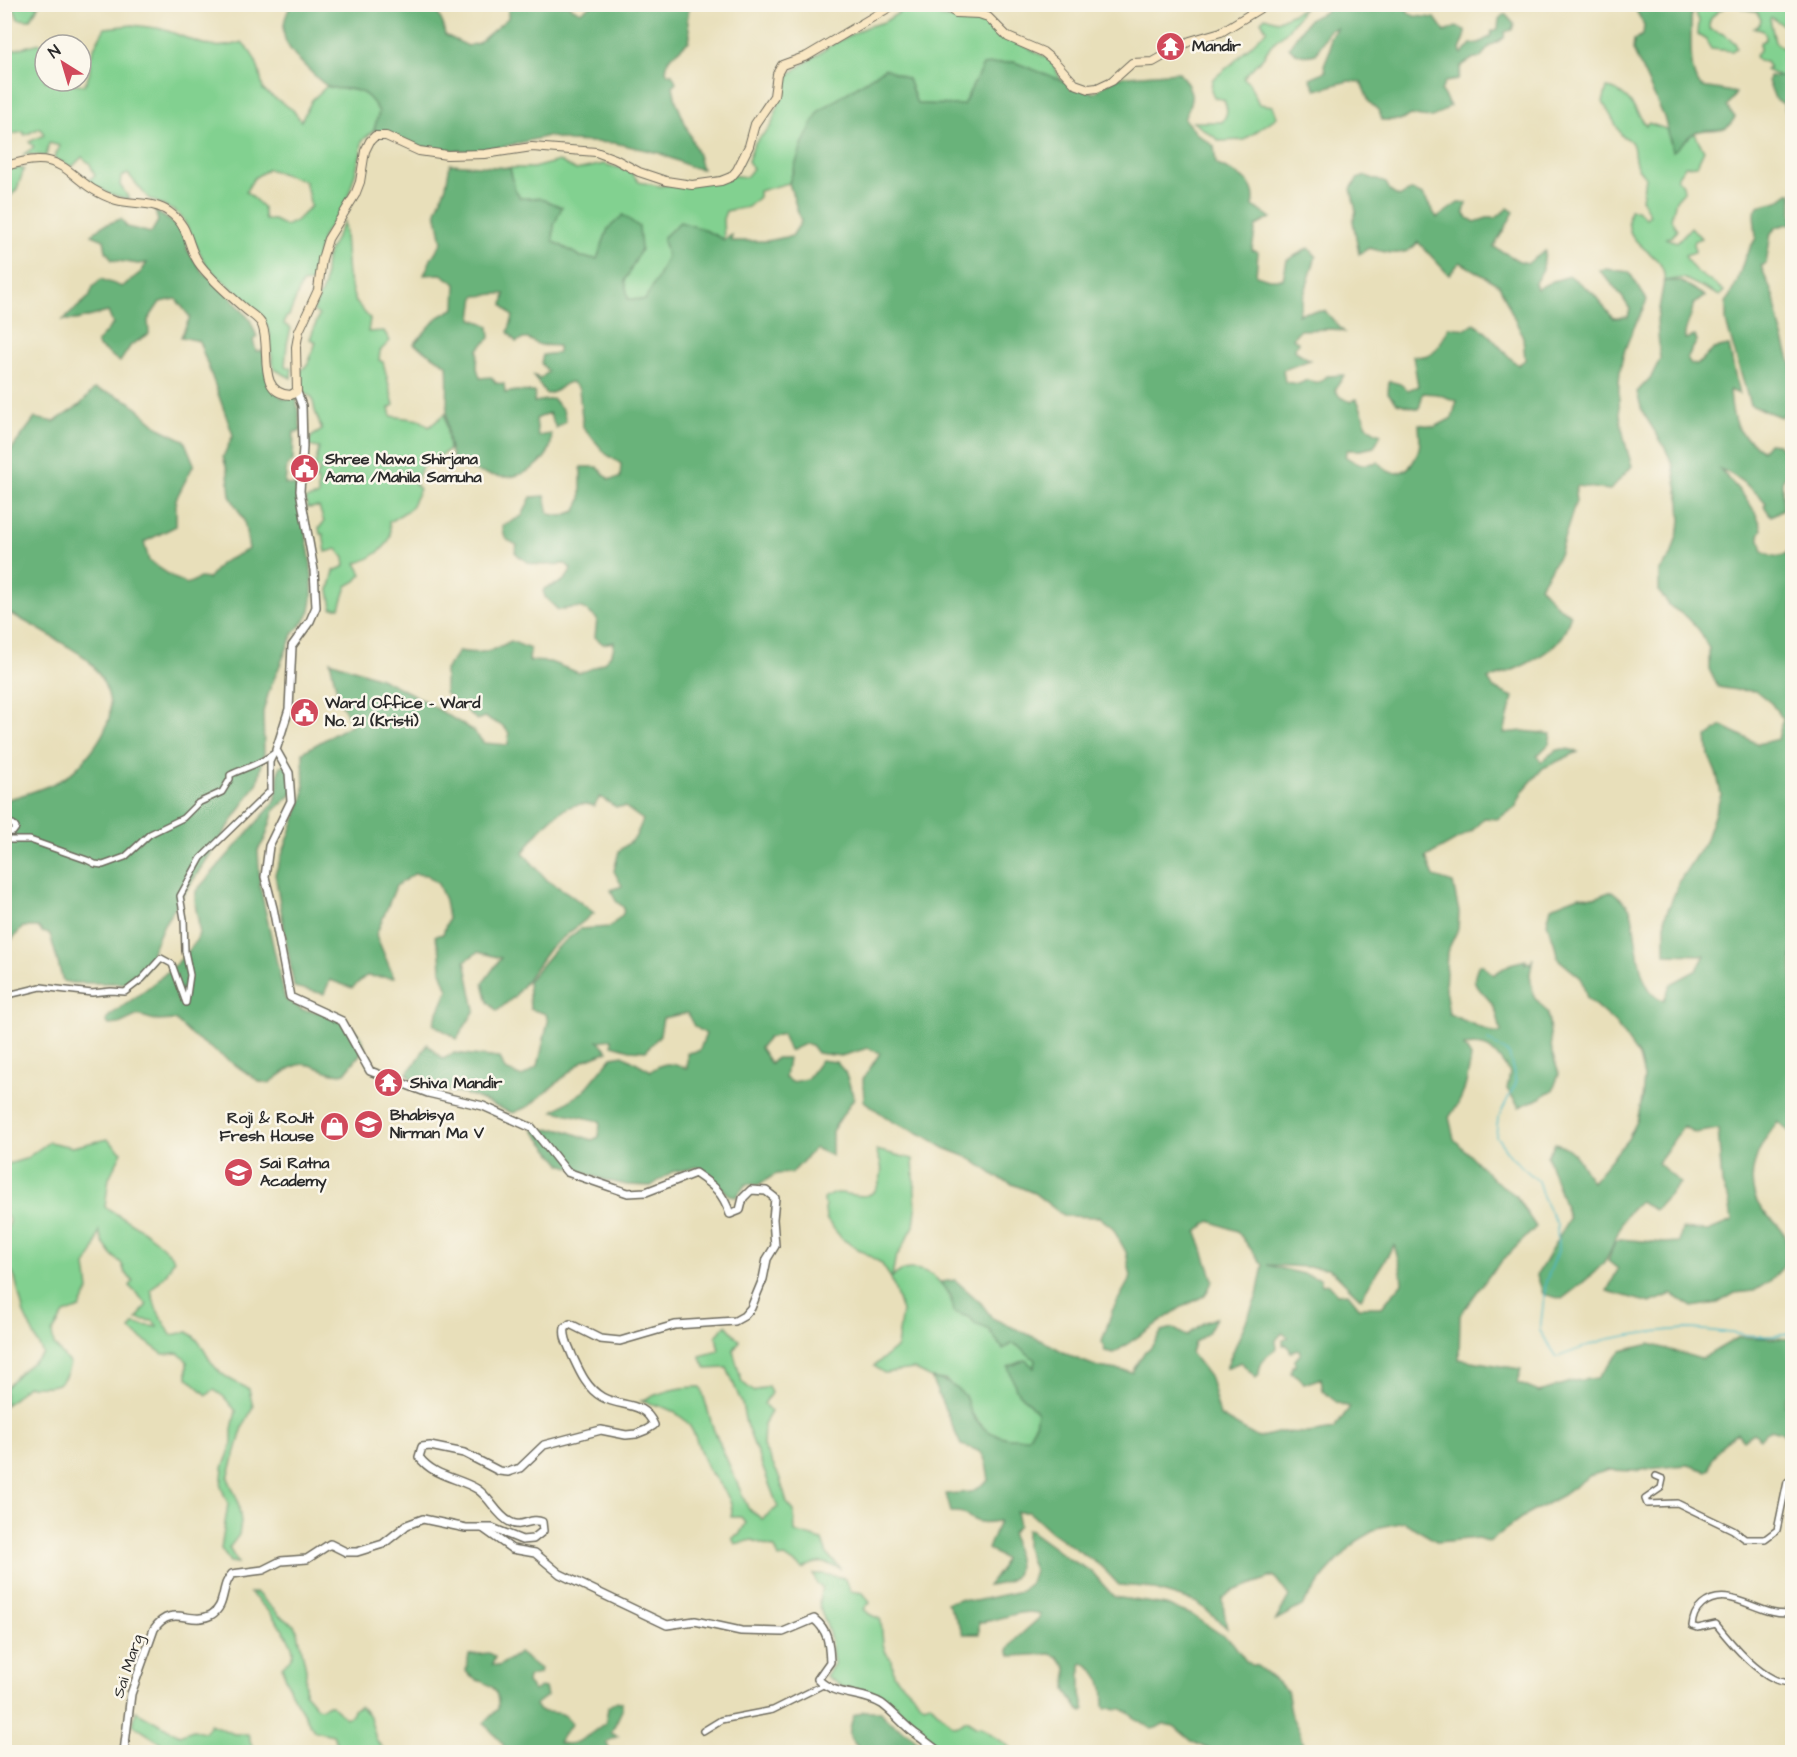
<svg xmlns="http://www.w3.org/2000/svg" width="1797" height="1757" viewBox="0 0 1797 1757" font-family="'Architects Daughter',sans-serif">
  <rect width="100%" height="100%" fill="#fbf7ec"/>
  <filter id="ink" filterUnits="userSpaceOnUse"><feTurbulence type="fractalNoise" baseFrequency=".0167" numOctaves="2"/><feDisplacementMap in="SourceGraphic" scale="12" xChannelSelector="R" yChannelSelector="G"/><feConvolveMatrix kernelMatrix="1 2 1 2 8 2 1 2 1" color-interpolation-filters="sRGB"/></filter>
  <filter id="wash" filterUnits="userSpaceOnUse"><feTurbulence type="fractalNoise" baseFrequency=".008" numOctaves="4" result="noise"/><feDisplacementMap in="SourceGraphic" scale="24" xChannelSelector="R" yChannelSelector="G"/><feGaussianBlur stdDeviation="1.35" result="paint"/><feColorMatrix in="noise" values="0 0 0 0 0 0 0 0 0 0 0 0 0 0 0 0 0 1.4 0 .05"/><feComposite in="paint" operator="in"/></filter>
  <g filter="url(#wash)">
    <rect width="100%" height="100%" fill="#e8dfba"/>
    <g fill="#82d190" stroke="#567e5e" stroke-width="1.5" fill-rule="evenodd">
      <path d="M 4,5 L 39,5 L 30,20 L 18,19 L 13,6 L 6,9 L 6,40 Z"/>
      <path d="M 911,5 L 933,5 L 941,17 L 960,19 L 986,17 L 1000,33 L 1051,60 L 1062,82 L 1014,62 L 984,65 L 963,105 L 917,104 L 908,79 L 803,143 L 789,183 L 759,191 L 759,197 L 748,207 L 726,211 L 723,219 L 724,240 L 703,229 L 680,222 L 663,238 L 667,256 L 658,277 L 645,300 L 628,299 L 625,281 L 641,249 L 608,229 L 597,259 L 581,257 L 553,241 L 554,225 L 539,198 L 520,199 L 514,187 L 510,168 L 533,168 L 559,161 L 576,170 L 604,164 L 630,171 L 639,182 L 660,186 L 729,175 L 746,177 L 753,169 L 748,161 L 754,144 L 771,126 L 782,94 L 785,77 L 833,44 L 866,27 L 884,22 Z"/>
      <path d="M 1694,5 L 1728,5 C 1718,12 1708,15 1709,29 L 1723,34 L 1735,43 L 1736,48 L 1732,51 L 1711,49 L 1706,40 L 1698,35 L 1699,20 L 1694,11 Z"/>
      <path d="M 1741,5 L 1792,5 L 1792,19 L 1786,27 L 1771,17 L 1770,19 L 1775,42 L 1786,51 L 1782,60 L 1788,66 L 1792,73 L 1780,77 L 1766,70 L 1770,68 L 1766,62 L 1758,61 L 1755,56 L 1760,50 L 1760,43 L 1766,39 C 1766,31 1762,30 1754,28 L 1759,25 L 1761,20 L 1757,12 L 1741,8 Z"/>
      <path d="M 1304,8 L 1287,31 L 1271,45 L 1264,56 L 1243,78 L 1249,83 L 1259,104 L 1273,106 L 1277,117 L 1244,140 L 1220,141 L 1193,122 L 1222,122 C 1228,114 1228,109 1224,100 L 1214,97 L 1211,90 L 1212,80 L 1234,62 L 1267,30 L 1261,21 L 1265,17 L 1277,21 Z"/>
      <path d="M 133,25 C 143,27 156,27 165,30 C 193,39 211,54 242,42 C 258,59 259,68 263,90 L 293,110 L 301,121 L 312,100 L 327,86 C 354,93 363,83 379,112 L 374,130 L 362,141 L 361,153 L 349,194 L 341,211 L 322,237 L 312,282 L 302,283 L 289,316 L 286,317 L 284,324 L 291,328 L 287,344 L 285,366 L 292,368 L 291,378 L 274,369 L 270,347 L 270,333 L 259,312 L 213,272 L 205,263 L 183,219 L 176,212 L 148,198 L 128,174 L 121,177 L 120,185 L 130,200 L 110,194 L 86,181 L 95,176 L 90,164 L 82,157 L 72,167 L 54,158 L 60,146 L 49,143 L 46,156 L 24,154 L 34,147 L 29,142 L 44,135 L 40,128 L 25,135 L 23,132 L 7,135 L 7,147 L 5,146 L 5,52 L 40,43 L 45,48 L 45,81 L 67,81 L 70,83 L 84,85 C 93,71 88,70 91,56 C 94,46 100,37 105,28 ZM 268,169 L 305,181 L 311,206 L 296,221 L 286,226 L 274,220 L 265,220 L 263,207 L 246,191 L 254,178 Z"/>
      <path d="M 1607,88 C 1625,89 1637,112 1646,126 L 1648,123 L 1666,129 L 1673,151 L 1694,133 L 1704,150 L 1697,165 L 1685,166 L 1677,178 L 1683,185 L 1684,191 L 1676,200 L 1671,219 L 1677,230 L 1672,237 L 1665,238 L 1677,242 L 1691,227 L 1701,238 L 1694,241 L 1695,252 L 1685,255 C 1692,274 1710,279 1724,291 L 1720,296 L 1683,278 L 1664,281 C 1668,249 1619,251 1630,210 L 1637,210 L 1646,218 L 1650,215 L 1642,200 L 1645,176 C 1642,173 1637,168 1636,164 C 1632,152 1638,142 1622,136 L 1603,102 Z"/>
      <path d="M 14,168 L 24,169 L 17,189 L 9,198 L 5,212 L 5,170 Z"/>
      <path d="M 344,221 L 348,276 L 355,301 L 370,319 L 368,332 L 384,331 L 390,341 L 380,351 L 379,360 L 383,362 L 394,405 L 389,408 L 391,416 L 420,420 L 429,427 L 445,414 L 449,450 L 422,467 L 415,484 L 420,489 L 410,509 L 389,522 C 389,526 391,533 390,537 C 387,549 367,561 356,563 L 362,574 L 356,581 L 347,586 L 340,608 L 332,608 L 329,590 L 334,571 L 345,566 L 344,558 L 337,549 L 326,552 L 323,534 L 320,534 L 319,528 L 324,522 L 319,507 L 307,508 L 306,499 L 318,496 L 318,480 L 314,479 L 320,471 L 315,466 L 319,448 L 308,446 L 311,437 L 322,430 L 315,411 L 312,397 L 305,394 L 298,373 L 308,364 L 316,342 L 310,339 L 319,315 L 313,311 L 324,286 L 326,258 Z"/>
      <path d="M 107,1139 L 122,1152 L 109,1178 L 105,1207 C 131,1223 154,1234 174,1259 L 167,1273 L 151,1290 L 156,1308 L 171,1335 L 188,1332 C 201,1340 206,1356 215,1367 C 224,1378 237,1383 249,1389 L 253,1407 L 243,1427 L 228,1478 L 238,1501 L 241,1522 L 239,1535 L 229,1548 L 238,1563 L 230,1562 L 221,1549 L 228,1504 L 221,1487 L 223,1468 L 232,1445 L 232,1429 L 236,1411 L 224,1397 L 214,1390 L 207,1395 L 187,1377 L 187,1361 L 178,1353 L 163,1354 L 130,1330 L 134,1324 L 158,1327 L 153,1321 L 137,1319 L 147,1304 L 129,1286 L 133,1281 L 125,1273 L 122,1264 L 112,1255 L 103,1243 L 99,1231 L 95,1248 L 86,1266 L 89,1290 L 80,1308 L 64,1314 L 52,1333 L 54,1345 L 70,1364 C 63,1391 50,1386 27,1386 L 11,1401 L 5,1405 L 5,1388 L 19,1373 L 43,1354 L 24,1314 L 15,1278 L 5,1259 L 5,1233 L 10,1222 L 5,1213 L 5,1165 L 25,1159 L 49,1142 L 72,1147 Z"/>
      <path d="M 876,1150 L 913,1159 L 916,1209 L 914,1226 L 895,1260 L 892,1277 C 895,1275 900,1271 904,1270 C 932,1264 949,1289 955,1312 L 971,1318 L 975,1324 L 988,1328 L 1003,1349 L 1012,1343 L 1020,1347 L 1035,1360 L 1034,1368 L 1016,1389 L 1037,1412 L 1035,1425 L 1028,1438 L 1015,1440 L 987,1432 L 969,1410 L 966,1397 L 945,1380 L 931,1378 L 914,1369 L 884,1373 L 874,1366 L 897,1347 L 902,1311 L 891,1278 L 881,1263 L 842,1239 L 826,1219 L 824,1199 C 828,1196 832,1193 837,1193 C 852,1193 872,1204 879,1183 C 884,1167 881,1165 876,1150 Z"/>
      <path d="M 726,1325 L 740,1341 L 733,1351 L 742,1382 L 754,1392 L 768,1386 L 771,1393 L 764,1404 L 771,1412 L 764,1424 L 763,1446 L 779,1476 L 787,1503 L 794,1511 L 795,1532 L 822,1540 L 827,1554 L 841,1569 C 824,1562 819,1559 803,1569 L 785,1557 L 779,1558 L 775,1548 L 752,1540 L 735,1544 L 732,1538 L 739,1535 L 746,1523 L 741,1517 L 731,1517 C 736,1499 717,1483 708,1469 C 697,1451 698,1429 680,1416 C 669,1407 654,1405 641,1401 C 661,1392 679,1386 701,1387 L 713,1428 L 748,1508 L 762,1519 L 778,1507 L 746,1424 L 742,1404 L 727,1368 L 706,1369 L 700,1356 L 719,1351 L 716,1336 Z"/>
      <path d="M 813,1574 L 824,1574 L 844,1578 L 851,1591 L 863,1593 L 870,1602 L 864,1609 L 869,1614 L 880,1619 L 881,1622 L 883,1644 L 886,1653 L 892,1660 L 894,1675 L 924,1705 L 930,1703 L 953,1726 L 959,1725 L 966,1720 L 977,1727 L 980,1726 L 1011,1748 L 999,1752 L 947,1752 L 919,1733 L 888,1704 L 861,1690 L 842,1687 L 826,1676 L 834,1664 C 832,1653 832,1640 828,1630 C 823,1612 814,1606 823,1588 L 817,1584 Z"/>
      <path d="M 250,1593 L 257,1593 L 280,1616 L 293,1624 L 298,1632 L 306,1669 L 305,1693 L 317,1707 L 322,1708 L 326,1705 L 331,1705 L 337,1709 L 345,1718 L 351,1716 L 353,1709 L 360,1706 L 370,1717 L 376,1739 L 385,1752 L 338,1752 L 340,1750 L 333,1735 L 314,1731 L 291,1693 L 282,1667 C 285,1664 290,1660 292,1656 C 299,1642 261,1603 250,1593 Z"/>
      <path d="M 136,1711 L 179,1735 L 193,1730 L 205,1732 L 210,1724 L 234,1734 L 248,1734 L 254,1752 L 175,1752 L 133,1725 Z"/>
    </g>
    <g fill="#69b37a" stroke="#4a6f52" stroke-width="1.5" fill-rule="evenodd">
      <path d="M 291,5 L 434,5 L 443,24 L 445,35 L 468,46 L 478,43 L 508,18 L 508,5 L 568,5 L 580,12 L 592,5 L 690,5 L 687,18 L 690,35 L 689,41 L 668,60 L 666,70 L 668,74 L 672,74 L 676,82 L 673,86 L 676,101 L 698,155 L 702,169 L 691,167 L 659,153 L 615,143 L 569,141 L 548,136 L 502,147 L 476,151 L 447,150 L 420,147 L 374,130 L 379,112 C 372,99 364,90 348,89 C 342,89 335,89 329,87 C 321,83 314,75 308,69 C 286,48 275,34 291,5 Z"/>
      <path d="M 1324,5 L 1409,5 L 1407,11 L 1414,16 L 1435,18 L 1445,32 L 1456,27 L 1465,30 L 1465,37 L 1460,50 L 1462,54 L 1471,44 L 1479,43 L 1490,37 L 1492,31 L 1498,29 L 1499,19 L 1505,14 L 1514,24 L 1512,30 L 1505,32 L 1504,38 L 1490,46 L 1480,58 L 1474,58 L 1461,66 L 1458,80 L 1445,82 L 1441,91 L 1450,106 C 1434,118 1431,120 1411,115 L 1402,120 L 1382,120 L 1379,111 L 1369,102 L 1361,82 L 1348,81 L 1316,90 L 1310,78 L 1326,71 L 1324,65 L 1330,50 L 1330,37 L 1337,28 L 1329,30 L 1316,54 C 1304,57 1297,56 1289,47 L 1309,19 L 1327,11 Z"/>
      <path d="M 1633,5 L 1691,5 C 1693,20 1685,80 1703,87 C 1711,89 1727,90 1736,93 L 1727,107 L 1735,117 C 1726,136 1712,126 1696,132 C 1688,135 1681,146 1673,151 L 1664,117 L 1633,50 L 1634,40 L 1643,35 L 1644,25 Z"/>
      <path d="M 1014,62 L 1094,93 L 1116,77 L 1179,72 C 1194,92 1195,96 1184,119 L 1198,135 L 1214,146 L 1216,164 C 1235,174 1259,180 1253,206 L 1271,218 L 1256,226 L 1252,250 L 1258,252 L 1256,275 L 1269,279 L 1283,279 L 1287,260 L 1309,248 L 1316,256 L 1298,315 L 1304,312 L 1325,311 L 1344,332 L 1334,329 L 1299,330 L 1293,338 L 1298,342 L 1294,350 L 1310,360 L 1283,370 L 1285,382 L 1299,384 L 1307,380 C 1316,383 1320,384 1327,376 L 1344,375 L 1335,390 L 1340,397 L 1351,402 L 1356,399 C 1367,414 1359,427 1381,434 L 1374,447 L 1361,450 L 1347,450 L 1345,456 C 1359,466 1361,466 1378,462 C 1394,483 1413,471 1419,448 C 1421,441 1419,431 1419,424 L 1435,427 L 1452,418 L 1457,401 L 1437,394 L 1423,393 L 1419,409 L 1397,403 L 1388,393 L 1389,381 L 1400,384 L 1408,390 L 1418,386 L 1413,356 C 1436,359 1439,345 1449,327 L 1466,329 L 1474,323 C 1492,334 1502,352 1518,365 L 1525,360 L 1523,337 L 1499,285 L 1460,262 L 1449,275 L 1418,242 C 1406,259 1387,253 1369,248 L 1359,254 L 1353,221 L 1356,211 L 1351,189 L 1357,179 L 1366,176 L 1386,183 L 1391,192 L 1399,197 L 1412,190 L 1423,195 L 1437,218 L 1458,203 L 1466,203 L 1464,213 L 1468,218 L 1475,222 L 1487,218 L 1496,218 L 1508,208 L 1514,212 L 1494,247 L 1519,261 L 1528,263 L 1545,251 L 1543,269 L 1535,283 L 1537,289 L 1553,281 L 1570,276 L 1593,293 L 1613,318 L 1628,317 L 1630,309 C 1621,294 1611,282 1599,270 L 1606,269 L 1629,272 L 1647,300 C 1639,318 1628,337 1623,356 C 1614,393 1620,430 1632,466 L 1610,490 L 1577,486 L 1575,494 L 1576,501 L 1559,555 L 1540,586 L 1557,606 L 1571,614 C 1568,622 1565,634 1559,640 C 1541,660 1513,671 1488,679 L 1493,688 L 1513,697 L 1504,733 L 1523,731 L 1551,734 L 1549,744 L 1537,756 L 1541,762 C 1554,751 1560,745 1578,752 L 1543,768 L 1523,791 L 1515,808 L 1497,819 L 1484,818 L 1472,831 L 1426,857 L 1434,877 L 1453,883 L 1459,912 L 1458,929 L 1447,952 L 1445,989 L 1449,1014 L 1493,1033 L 1501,1033 C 1499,1022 1497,1009 1490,1001 C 1477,985 1469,985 1479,964 L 1483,965 L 1493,975 L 1510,964 L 1526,960 L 1525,964 L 1528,962 L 1530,964 L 1533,957 L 1530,974 L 1533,995 L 1548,1013 L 1552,1053 L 1559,1074 L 1553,1090 L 1540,1098 L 1519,1107 L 1507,1089 L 1510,1073 C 1494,1052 1492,1042 1464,1046 L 1471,1057 C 1467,1081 1465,1098 1449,1117 L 1454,1139 L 1493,1179 L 1515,1195 L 1536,1227 L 1494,1269 L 1460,1315 L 1459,1359 L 1521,1369 L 1517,1383 L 1539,1392 L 1573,1381 L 1597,1378 L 1621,1351 L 1650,1344 L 1701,1359 L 1739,1337 L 1792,1339 L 1792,1393 L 1786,1397 L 1785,1405 L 1792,1409 L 1792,1442 L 1781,1432 L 1771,1429 L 1765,1432 L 1761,1439 L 1753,1433 L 1743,1440 L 1737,1433 C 1727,1438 1709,1458 1710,1469 L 1707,1471 L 1688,1465 L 1674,1466 L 1634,1471 L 1609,1470 L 1589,1476 L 1563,1495 L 1521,1518 L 1489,1542 L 1478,1538 L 1438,1542 L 1404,1522 L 1380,1527 L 1356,1541 L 1325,1575 L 1302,1606 L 1276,1620 L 1289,1596 L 1274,1576 L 1231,1592 L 1222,1599 L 1227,1628 L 1198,1603 L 1145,1587 L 1119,1585 L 1102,1567 L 1051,1532 L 1029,1512 L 1016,1512 L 1019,1525 L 1012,1533 C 1017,1566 1030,1581 987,1586 L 1000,1570 L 1004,1559 L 988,1549 L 999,1521 C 990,1522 982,1524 974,1520 C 962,1514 966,1512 951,1512 L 946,1494 L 971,1492 L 989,1480 C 984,1455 988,1452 961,1445 L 931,1378 C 944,1380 955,1385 964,1395 C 968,1399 967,1403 969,1408 C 978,1432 1004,1442 1028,1437 L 1035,1425 L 1037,1412 L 1016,1389 L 1008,1367 L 1026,1360 L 1034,1368 L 1035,1360 L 1020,1347 L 1013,1343 L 1003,1349 L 988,1329 L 975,1324 L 971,1318 L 954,1312 L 951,1296 L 941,1282 L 955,1280 L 981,1303 L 992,1318 L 1051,1345 L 1072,1357 L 1098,1367 L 1132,1372 L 1145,1351 L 1150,1349 L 1162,1331 L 1173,1328 L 1186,1336 L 1203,1323 L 1216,1318 L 1208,1333 L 1194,1343 L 1191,1353 L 1210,1378 L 1220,1416 L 1258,1438 L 1281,1432 L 1308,1433 L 1334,1429 L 1350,1407 C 1336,1404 1334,1400 1323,1391 L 1321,1378 L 1304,1384 L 1298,1376 L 1291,1373 L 1292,1366 L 1295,1366 L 1295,1360 L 1301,1353 L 1298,1350 L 1291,1352 L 1287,1345 L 1283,1345 L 1283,1340 L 1289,1338 L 1283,1332 L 1276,1340 L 1277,1348 C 1267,1356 1259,1361 1259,1375 L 1256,1378 L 1241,1362 L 1226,1368 L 1257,1296 L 1263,1265 L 1237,1231 L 1210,1221 L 1197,1232 L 1213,1280 L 1205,1296 L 1182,1307 L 1114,1353 L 1105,1351 L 1102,1342 L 1112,1311 L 1131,1277 L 1126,1252 L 1112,1227 L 1099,1217 L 1064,1216 L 1034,1193 L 1000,1179 L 970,1158 L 944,1148 L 925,1136 L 893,1122 L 864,1101 L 863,1079 L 880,1053 L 868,1048 L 841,1056 L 817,1053 L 811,1045 L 804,1044 L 789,1051 L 782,1034 L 768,1038 L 760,1048 L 771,1064 L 776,1058 L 788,1058 L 785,1078 L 792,1082 L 807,1079 L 821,1060 L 836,1062 L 845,1072 L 854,1098 L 832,1131 L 832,1156 L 815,1148 L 792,1173 L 776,1174 L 758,1185 L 746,1184 L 736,1197 L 730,1196 L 710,1176 L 698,1167 L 672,1172 L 651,1186 L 627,1185 L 604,1180 L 561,1164 L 533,1130 L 561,1129 L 592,1140 L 599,1137 L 600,1121 L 554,1111 L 584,1091 L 612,1057 L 623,1055 L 651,1071 C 666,1060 671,1064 687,1068 L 687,1053 L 699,1051 L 706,1034 L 694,1026 L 687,1013 L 663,1018 L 660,1035 L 646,1051 L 630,1050 L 612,1045 L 612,1039 L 598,1041 L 608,1051 L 583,1061 L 529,1106 L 513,1113 C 500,1109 490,1103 477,1098 C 457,1089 420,1094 407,1073 L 419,1058 L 427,1044 L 443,1059 L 454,1053 L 500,1058 L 505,1070 L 522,1077 L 538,1066 L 548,1022 L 546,1014 L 530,1009 L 528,981 L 555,949 L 580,929 L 610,927 L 623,914 L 624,908 L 616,901 L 611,890 L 622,886 L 614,871 L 619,851 L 635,838 L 643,820 L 625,807 L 616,807 L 600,797 L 594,806 C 565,795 537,832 523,853 L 548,881 L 568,893 L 594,913 L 550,948 L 515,996 L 497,1011 L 488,1002 L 483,983 L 501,958 L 478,952 L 465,961 L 475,1010 L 457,1039 L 433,1024 L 448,990 L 441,971 L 440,952 L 435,936 L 443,934 L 448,919 L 445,900 L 438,884 L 427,875 L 414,874 L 396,886 L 376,935 L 394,978 L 366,976 L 352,988 L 330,980 L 324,994 L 294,987 L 275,874 L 304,795 L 303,752 L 352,724 L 339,700 L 330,661 L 380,678 L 416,696 L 472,730 L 484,743 L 508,745 L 509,733 L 503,726 L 484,717 L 477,720 L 445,693 L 445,670 L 459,651 C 480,655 493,651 511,641 L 530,649 L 529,661 L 550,662 L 579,673 C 595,668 615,661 614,642 L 603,644 L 595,637 L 597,619 C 579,603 580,607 558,610 L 545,597 L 543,591 L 545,588 C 557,585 567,582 571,569 L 566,564 C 544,564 531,570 515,552 L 517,545 C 506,540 503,538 503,526 L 522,516 L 531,497 L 545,496 L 549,514 L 562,516 L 576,511 L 581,499 L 581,467 L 597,467 L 609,479 L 620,478 L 621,464 L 606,454 L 583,427 L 579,389 L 571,382 C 559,384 560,393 546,394 L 533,375 L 540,379 L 548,372 L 541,363 L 543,355 L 558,353 L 558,346 C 553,345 546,346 541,345 C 530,343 531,334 516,342 L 508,332 L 513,317 L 503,305 L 505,294 C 497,293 484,296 475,296 L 472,319 L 483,323 L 489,327 L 490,338 L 478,349 L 477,368 L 480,378 L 491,377 L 496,383 L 504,384 L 505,393 L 516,391 L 535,392 L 534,402 L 553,399 L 563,410 L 566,421 L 556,428 L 549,413 L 536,419 L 538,436 L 551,434 C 555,458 528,476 506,477 C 494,478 468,469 455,465 C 441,430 450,400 447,365 L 414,344 L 437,318 L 455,308 L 456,284 L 441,274 L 424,275 L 432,257 L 442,242 L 436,211 L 446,186 L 450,164 L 510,168 L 514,187 L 520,198 L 539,198 L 562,207 L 554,225 L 553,241 L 581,257 L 597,259 L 608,229 L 623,215 L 639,227 L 641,249 L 625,281 L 628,299 L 645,300 L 658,277 L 667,256 L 663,238 L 680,222 L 703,229 L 724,240 L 732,235 L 731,241 L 767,241 L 792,236 L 801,222 L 789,183 L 803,143 L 819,111 L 885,68 L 908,79 L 917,104 L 963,105 L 983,65 ZM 1394,1245 L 1400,1266 L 1402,1283 L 1382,1307 L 1359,1307 L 1348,1293 L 1337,1294 L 1328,1284 L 1322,1285 L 1320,1278 L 1267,1265 L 1328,1268 C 1341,1276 1348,1289 1361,1298 Z"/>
      <path d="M 1792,73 L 1792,124 L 1789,121 L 1783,103 L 1776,101 L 1768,81 L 1769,76 L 1780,77 Z"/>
      <path d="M 1789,193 L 1792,193 L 1792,223 L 1777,227 L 1771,233 L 1766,264 L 1761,266 L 1774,298 L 1780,327 L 1792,366 L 1792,404 L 1781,417 L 1750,405 L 1726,322 L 1726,303 L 1737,282 L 1745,257 L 1756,238 L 1754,214 L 1758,206 L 1778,201 Z"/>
      <path d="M 155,211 L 177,225 L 187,238 L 187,249 L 202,271 L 228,294 L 250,320 L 257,337 L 253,340 L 256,351 L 263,351 L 271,388 L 284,399 L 296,395 L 301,431 L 294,432 L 293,461 L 287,466 L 285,484 L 296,486 C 302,520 320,582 309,613 C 306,620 300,627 294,632 L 269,691 L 263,712 L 264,753 L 258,782 L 164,924 L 152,951 L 153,959 L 148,967 L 139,977 L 124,983 L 72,983 L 63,981 L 50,934 L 42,932 L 38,927 L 23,927 L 5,947 L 5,800 C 24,795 43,789 61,780 C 80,770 110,732 110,710 C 111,691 100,674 88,660 C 83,655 75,651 69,647 C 48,634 27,622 5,611 L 5,458 L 35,418 L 54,422 L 80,405 L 94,389 L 113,394 L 130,402 L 161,429 L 184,440 L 194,464 L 176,499 L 176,526 L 144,542 L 149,561 L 176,579 L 187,584 L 200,578 L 208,579 L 221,563 L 249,549 L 244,520 L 230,496 L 228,473 L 223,457 L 233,435 L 199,341 L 181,337 L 190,317 L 176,299 L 160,302 L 148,320 L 149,334 L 131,345 L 120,362 L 97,345 L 97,342 L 113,324 L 108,312 L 76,320 L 63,320 L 89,297 L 93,287 L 101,279 L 122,287 L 141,272 L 147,263 L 138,264 L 112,260 L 106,251 L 104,240 L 92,235 L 102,226 L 121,219 L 127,227 L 151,233 L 158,221 Z"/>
      <path d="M 1664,281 L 1680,281 L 1705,296 L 1693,305 C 1692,319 1683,328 1685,339 L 1695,336 L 1697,341 L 1687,358 L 1691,364 L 1697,365 L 1714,349 L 1729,346 L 1739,394 L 1730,390 C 1731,403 1732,422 1741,432 C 1746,439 1756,444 1762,451 L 1768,443 L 1778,444 L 1792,459 L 1792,464 L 1782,481 L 1783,509 L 1771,516 L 1764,506 L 1766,503 C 1756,491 1734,474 1720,469 C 1737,489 1755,504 1762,529 L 1759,535 L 1763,551 C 1775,559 1783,559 1792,547 L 1791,578 L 1792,582 L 1792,1134 L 1778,1122 C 1757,1146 1741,1181 1762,1210 C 1769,1219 1783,1225 1786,1238 C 1788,1245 1785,1257 1785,1265 L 1770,1281 L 1754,1291 L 1735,1293 L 1718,1303 L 1692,1307 L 1672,1294 L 1650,1303 L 1607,1291 L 1618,1269 L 1608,1261 L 1615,1241 L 1620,1239 L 1664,1243 L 1679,1242 L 1682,1229 L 1708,1231 L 1732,1221 L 1729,1201 L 1722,1184 L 1718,1129 L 1695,1133 L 1683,1126 L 1658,1163 L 1680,1183 L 1655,1210 L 1640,1202 C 1620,1212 1616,1246 1604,1262 C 1593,1276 1576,1288 1562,1299 L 1543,1294 L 1537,1275 L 1569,1219 L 1547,1156 L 1555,1143 C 1576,1148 1581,1165 1592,1182 L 1628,1139 L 1637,1121 L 1642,1099 L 1644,1077 L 1639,1057 L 1616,1024 L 1587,998 L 1581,978 L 1558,959 L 1554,942 L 1547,923 L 1551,907 L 1579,896 L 1596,897 L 1612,891 C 1618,896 1629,904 1631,911 C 1638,934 1635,993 1664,1000 L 1671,984 L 1697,970 L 1705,955 L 1665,954 L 1665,917 L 1680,880 L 1705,842 L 1721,795 L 1717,775 L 1709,756 L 1707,737 L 1722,726 L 1758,744 L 1778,739 L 1783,719 L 1771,703 L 1756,691 L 1736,690 L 1718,687 L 1709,669 L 1709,649 L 1699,630 L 1687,617 L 1671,607 L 1659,592 L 1659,572 L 1671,556 L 1681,522 L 1680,502 L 1673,465 L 1664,446 L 1642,411 L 1637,392 L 1651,377 L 1660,359 L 1657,320 Z"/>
      <path d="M 285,765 L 292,773 L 295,783 L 295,788 L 293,793 L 274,811 L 265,839 L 258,850 L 260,887 L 285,999 L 303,1010 L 329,1013 L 343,1019 L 362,1038 L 365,1048 L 345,1073 C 328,1077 314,1061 298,1065 C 288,1068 279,1077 269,1083 L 260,1082 L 190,1034 L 175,1020 L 158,1021 L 138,1015 L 119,1024 L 109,1025 L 106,1021 L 109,1016 C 128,1003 197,955 199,932 C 200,918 192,906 196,891 L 274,803 C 280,790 276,779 280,766 Z"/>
      <path d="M 1026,1530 L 1029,1530 L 1069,1559 L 1091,1571 L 1114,1597 L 1166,1605 L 1192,1615 L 1232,1642 L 1246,1661 L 1251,1665 L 1257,1666 L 1287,1690 L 1292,1717 L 1299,1731 L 1305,1752 L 1215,1752 L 1193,1742 L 1174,1726 L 1163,1724 L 1156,1728 L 1151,1729 L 1122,1709 L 1105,1708 C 1102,1702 1105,1696 1103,1689 C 1102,1680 1092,1665 1083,1663 L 1081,1665 L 1081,1694 L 1085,1710 L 1083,1712 L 1078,1709 L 1066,1690 L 1067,1668 L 1058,1657 L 1050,1654 L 1014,1656 L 1010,1655 L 1008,1650 L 1016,1639 L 1039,1618 L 1040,1614 L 1037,1613 C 1017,1609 999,1622 979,1622 L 979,1634 L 963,1634 L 960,1626 L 947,1603 L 959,1599 L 975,1601 L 1021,1591 L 1030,1583 L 1034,1570 L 1026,1547 Z"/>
      <path d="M 489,1653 L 495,1657 L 492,1665 L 499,1666 L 519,1653 L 540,1669 L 539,1674 L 528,1677 L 527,1683 L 534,1691 L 540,1687 L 545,1688 L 547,1696 L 535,1705 L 539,1711 C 555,1715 562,1708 572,1724 L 558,1742 C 574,1750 593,1732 606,1722 L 608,1707 L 617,1701 L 622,1703 L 622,1710 L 611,1733 L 618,1736 L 606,1742 L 610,1750 L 614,1752 L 573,1752 L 561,1749 L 550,1752 L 535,1752 L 534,1747 L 527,1747 L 521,1752 L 505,1752 L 503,1744 L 484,1723 L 498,1709 C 500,1675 476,1688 466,1671 L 469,1655 Z"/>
      <path d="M 864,1711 L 881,1711 L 886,1719 L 912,1736 L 926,1752 L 864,1752 C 848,1738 846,1737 854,1715 Z"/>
    </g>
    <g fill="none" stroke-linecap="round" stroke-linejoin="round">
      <path stroke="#4bb9c4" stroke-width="1.5" d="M 1488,1040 L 1509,1054 L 1516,1083 L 1498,1118 L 1496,1136 L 1511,1157 L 1538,1181 L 1544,1200 L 1557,1225 L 1558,1251 L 1546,1281 L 1540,1331 L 1557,1357 C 1574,1352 1591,1343 1609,1339 C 1634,1334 1662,1330 1687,1329 C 1722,1329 1758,1342 1792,1333"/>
    </g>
  </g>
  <g filter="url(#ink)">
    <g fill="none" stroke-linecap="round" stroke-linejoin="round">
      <defs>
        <g id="minor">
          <path d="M 4,824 L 13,824 L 16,828 L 13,832 L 4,833"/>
          <path d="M 4,840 L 30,840 L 87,860 L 95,864 L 103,865 L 125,857 L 150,834 L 183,818 L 198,803 L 222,792 L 230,779 L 230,775 C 246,767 259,765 273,754"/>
          <path d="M 4,996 L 41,987 L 92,993 L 111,991 L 125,992 L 142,979 L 161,958 L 172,964 L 186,1003 L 190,975 L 185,951 L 184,919 L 180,896 L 201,858 L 270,791 L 270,762 L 276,750"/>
          <path d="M 1656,1476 L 1663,1479 L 1661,1488 L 1645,1499 L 1647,1504 L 1677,1503 L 1733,1530 L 1745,1539 L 1765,1539 L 1777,1530 L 1787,1482 L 1792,1478"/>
          <path d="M 1792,1613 C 1762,1620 1729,1582 1702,1605 C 1695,1611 1693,1617 1692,1626 L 1698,1628 L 1716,1624 C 1730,1642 1753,1669 1774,1679 C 1779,1682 1787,1682 1792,1684"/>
          <path d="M 703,1731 L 721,1720 L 773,1710 L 823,1685"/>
        </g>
        <g id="tertiary">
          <path d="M 484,1529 L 512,1549 L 535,1553 L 560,1574 L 667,1625 L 695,1621 L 741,1631 L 783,1632 L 814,1619 C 829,1631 829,1644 830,1662 L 818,1679 C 834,1697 862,1691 882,1704 C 893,1712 903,1724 913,1732 C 922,1739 931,1745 939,1752"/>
          <path d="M 124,1752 L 131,1694 L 154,1629 C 172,1603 190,1626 211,1615 C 227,1606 220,1586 232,1574 L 263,1570 L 281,1561 L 307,1559 L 330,1544 L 346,1552 L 357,1552 L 383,1544 L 407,1525 L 423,1519 L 466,1528 L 492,1528 L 522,1540 L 533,1539 L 543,1531 L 542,1522 C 531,1517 521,1529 510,1522 C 496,1515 490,1497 477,1489 C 457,1477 434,1477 419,1457 L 422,1447 L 430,1446 L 464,1453 L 499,1471 L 508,1472 L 520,1468 L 544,1445 L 601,1430 L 626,1435 L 636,1434 L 646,1430 L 654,1425 C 644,1400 621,1408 602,1397 C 586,1388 579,1370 572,1355 C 569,1346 563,1338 565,1328 L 570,1324 L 600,1339 L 620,1341 L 675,1325 L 735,1321 L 744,1316 L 751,1308 L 763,1279 L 767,1259 L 775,1246 L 773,1219 L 775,1198 L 766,1191 L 751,1190 L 743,1198 L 740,1210 L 730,1214 C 723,1192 714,1186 695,1173 L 646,1192 L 628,1193 L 567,1172 L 532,1128 L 483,1106 L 428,1093 L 370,1071 L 342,1021 L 290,997 L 273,908 L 265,877 L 269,846 L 291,801 L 289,773 L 276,750 L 289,709 L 292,646 L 310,621 L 316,607 L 314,570 L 300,491 L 303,447 L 302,406 L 297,392"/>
        </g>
        <g id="secondary">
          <path d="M 941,4 L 956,13 L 979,14 L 988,17 L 1008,37 L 1043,52 L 1054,61 L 1075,84 L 1089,89 L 1097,88 L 1112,81 L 1132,63 L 1153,62 L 1190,41 L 1221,32 L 1267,4"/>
          <path d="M 4,167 C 71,144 65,184 116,200 C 134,205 154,201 169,212 C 192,228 186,248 201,266 C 213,281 229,295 244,308 C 249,313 256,316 261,323 C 273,344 254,394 291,395 L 297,391 L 296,347 L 299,331 L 318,290 L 322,259 L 328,239 L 355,195 L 360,182 L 365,151 L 370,141 L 375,136 L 386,136 L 419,151 L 447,155 L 485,154 L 532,147 L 596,152 L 615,159 L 639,172 L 666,181 L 692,185 L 721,181 L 731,177 L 737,170 L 749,146 L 755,124 L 774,96 L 777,74 L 782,65 L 807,56 L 895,4"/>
        </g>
      </defs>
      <use href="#minor" stroke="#6d6a5d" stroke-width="8"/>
      <use href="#tertiary" stroke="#6d6a5d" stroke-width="10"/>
      <use href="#secondary" stroke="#6d6a5d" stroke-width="10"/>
      <use href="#minor" stroke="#fff" stroke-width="5"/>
      <use href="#tertiary" stroke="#fff" stroke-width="7"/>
      <use href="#secondary" stroke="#f9e7c3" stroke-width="8"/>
    </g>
  </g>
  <defs>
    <symbol id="temple-disc" viewBox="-11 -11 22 22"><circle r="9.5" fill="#d1495b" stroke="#fbf7ec"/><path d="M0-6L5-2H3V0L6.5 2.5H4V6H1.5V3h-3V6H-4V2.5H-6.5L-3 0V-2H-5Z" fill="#fff"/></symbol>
    <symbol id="civic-disc" viewBox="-11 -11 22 22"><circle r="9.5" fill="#d1495b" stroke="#fbf7ec"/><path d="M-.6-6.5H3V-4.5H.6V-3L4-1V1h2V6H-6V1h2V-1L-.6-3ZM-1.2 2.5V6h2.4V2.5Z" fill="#fff"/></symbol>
    <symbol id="school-disc" viewBox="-11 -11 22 22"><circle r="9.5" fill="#d1495b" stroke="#fbf7ec"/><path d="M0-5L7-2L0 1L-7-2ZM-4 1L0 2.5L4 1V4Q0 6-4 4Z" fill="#fff"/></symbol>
    <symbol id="shop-disc" viewBox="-11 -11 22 22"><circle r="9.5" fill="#d1495b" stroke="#fbf7ec"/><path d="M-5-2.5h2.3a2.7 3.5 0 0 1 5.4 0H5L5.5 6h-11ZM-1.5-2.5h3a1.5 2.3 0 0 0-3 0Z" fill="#fff"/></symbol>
  </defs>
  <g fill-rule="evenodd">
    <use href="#temple-disc" x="1154" y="30" width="33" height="33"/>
    <use href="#civic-disc" x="288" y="452" width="33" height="33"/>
    <use href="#civic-disc" x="288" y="696" width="33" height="33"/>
    <use href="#temple-disc" x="372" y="1066" width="33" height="33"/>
    <use href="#school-disc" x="352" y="1108" width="33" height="33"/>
    <use href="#shop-disc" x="318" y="1110" width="33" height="33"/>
    <use href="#school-disc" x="222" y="1156" width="33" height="33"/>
  </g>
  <g text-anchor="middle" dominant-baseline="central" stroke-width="5" stroke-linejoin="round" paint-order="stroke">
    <g font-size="16" font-weight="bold" fill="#2b2b2b" stroke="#fbf7ec" text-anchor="start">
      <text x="1192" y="46">Mandir</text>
      <text x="325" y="459">Shree Nawa Shirjana<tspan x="325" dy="18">Aama /Mahila Samuha</tspan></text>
      <text x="325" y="703">Ward Office - Ward<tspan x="325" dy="18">No. 21 (Kristi)</tspan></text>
      <text x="410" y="1083">Shiva Mandir</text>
      <text x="390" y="1115">Bhabisya<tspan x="390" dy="18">Nirman Ma V</tspan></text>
      <text x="314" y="1118" text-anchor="end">Roji &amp; RoJit<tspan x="314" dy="18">Fresh House</tspan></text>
      <text x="260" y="1163">Sai Ratna<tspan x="260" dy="18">Academy</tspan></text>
    </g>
    <g font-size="16" fill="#2b2b2b" stroke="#fbf7ec">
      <text transform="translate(128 1666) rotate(-72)">Sai Marg</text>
    </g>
  </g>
  <rect width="1797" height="1757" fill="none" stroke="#fbf7ec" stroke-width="24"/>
  <g transform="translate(63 63) rotate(323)"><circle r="28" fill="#fbf7ec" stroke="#a8a59f" stroke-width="1.5"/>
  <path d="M0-4.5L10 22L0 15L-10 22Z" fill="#d1495b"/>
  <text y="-9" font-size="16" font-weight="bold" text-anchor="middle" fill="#2b2b2b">N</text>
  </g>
</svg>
